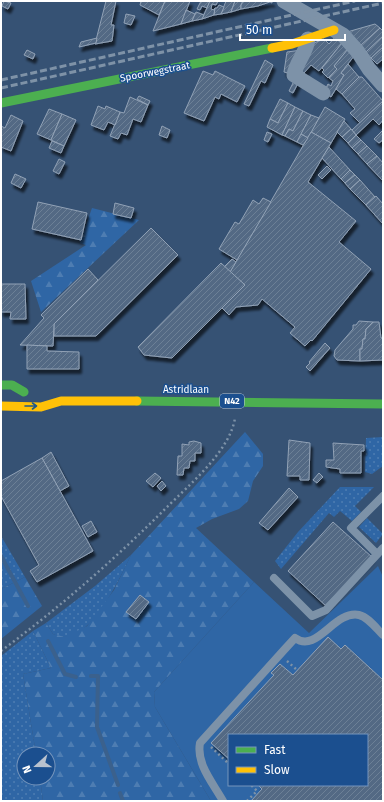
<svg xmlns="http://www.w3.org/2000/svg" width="384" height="802" viewBox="0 0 384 802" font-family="'Fira Sans',sans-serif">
  <defs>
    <pattern id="grass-dots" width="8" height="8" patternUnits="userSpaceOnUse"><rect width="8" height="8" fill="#2f66a5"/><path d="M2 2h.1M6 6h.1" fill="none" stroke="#4e7db2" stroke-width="1.8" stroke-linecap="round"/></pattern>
    <pattern id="forest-firs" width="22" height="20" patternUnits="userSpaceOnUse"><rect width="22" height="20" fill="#2f66a5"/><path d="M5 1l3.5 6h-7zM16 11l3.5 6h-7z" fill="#4e7db2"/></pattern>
    <pattern id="building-hatch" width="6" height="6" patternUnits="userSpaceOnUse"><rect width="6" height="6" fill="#526984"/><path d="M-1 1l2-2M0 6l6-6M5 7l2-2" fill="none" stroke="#6c8096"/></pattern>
    <filter id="shadow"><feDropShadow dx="2.5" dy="4.5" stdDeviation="1" flood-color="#0009"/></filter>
  </defs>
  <rect width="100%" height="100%" fill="#365274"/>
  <g fill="url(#grass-dots)">
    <path d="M 383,437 L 383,466 L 372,474 L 365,472 L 366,438 Z"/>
    <path d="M 340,487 L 374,487 L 355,506 L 361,512 L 352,521 L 340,511 L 334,517 L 329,513 L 281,569 L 275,561 L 298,532 Z"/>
    <path d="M 367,518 L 383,534 L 376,543 L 359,527 Z"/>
    <path d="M 1,536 L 25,577 L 1,589 Z"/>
    <path d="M 131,555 C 120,578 94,635 65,637 C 61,637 56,635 53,634 L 46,623 L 95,586 Z"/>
    <path d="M 33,631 L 51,668 L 23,674 L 36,754 L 24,754 L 24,778 L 40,778 L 43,801 L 1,801 L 1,656 Z"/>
  </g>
  <g fill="url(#forest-firs)">
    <path d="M 92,208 L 139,220 L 41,312 L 31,281 L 86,245 L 80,243 Z"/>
    <path d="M 245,432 L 263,454 L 263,466 L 253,481 L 248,501 L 239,509 L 212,519 L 196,528 L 254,582 L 154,692 L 155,707 L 211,801 L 43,801 L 40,778 L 48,778 L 48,754 L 36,754 L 23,674 L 51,668 L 33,631 L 46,623 L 53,634 L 65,637 L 87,626 L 114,590 L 131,555 Z"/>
    <path d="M 25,577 L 42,606 L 1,639 L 1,589 Z"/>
  </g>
  <path fill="#2f66a5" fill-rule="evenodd" d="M 378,566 L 383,577 L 383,801 L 211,801 L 155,707 L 154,692 L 254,582 L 309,633 ZM 229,735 L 367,735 L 367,785 L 229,785 Z"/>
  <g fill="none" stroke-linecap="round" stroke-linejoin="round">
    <g stroke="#3b618d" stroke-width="4">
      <path d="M 1,556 L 28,606"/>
      <path d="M 48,641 L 65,674 L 76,677"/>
      <path d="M 91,676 L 98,676 L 97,727 L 118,785"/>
      <path d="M 120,793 L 123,801"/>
    </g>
  </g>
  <g fill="url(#building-hatch)" stroke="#92a2b6" filter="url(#shadow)">
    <path d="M 4,1 L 11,3 L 8,9 L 2,6 Z"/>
    <path d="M 106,1 L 116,1 L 111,25 L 114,25 L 112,41 L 95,44 Z"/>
    <path d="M 141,1 L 165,1 L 159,15 L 140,5 Z"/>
    <path d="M 165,1 L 190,1 L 181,24 L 153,31 Z"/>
    <path d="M 201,1 L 210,1 L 207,8 L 202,6 L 200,10 L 197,9 Z"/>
    <path d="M 210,1 L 218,1 L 216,5 L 212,4 L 211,9 L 214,10 L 215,8 L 214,15 L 202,19 Z"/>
    <path d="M 226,1 L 235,1 L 231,12 L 221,14 Z"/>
    <path d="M 235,1 L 243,1 L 241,5 L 241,9 L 231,12 Z"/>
    <path d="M 243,1 L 272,1 L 272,3 L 270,2 L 258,6 L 241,9 L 241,5 Z"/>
    <path d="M 219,5 L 224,7 L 221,14 L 214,15 L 215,8 L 217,8 Z"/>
    <path d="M 186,10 L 195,14 L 192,21 L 181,24 Z"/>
    <path d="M 196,12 L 204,15 L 202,19 L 192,21 Z"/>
    <path d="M 126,14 L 135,16 L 131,25 L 124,23 Z"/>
    <path d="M 375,24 L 380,28 L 360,46 L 347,32 Z"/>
    <path d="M 380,28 L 383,31 L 383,36 L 366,52 L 360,46 Z"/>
    <path d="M 336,36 L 342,43 L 319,71 L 311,65 L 304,73 L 298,68 L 314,43 L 324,39 L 329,44 Z"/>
    <path d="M 383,36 L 383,47 L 371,58 L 366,52 Z"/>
    <path d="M 97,38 L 96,43 L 79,47 L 81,42 Z"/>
    <path d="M 342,43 L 348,49 L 334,66 L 337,69 L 328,78 L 322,72 L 324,70 L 322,68 Z"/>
    <path d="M 383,47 L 383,59 L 377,64 L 371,58 Z"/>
    <path d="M 348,49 L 354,56 L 341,73 L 344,75 L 331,97 L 324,92 L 328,84 L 331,86 L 333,81 L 329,78 L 337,69 L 334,66 Z"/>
    <path d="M 27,50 L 35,54 L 33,59 L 24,55 Z"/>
    <path d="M 302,50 L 292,74 L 284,72 L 287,52 Z"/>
    <path d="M 265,60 L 273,65 L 265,83 L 261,81 L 249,106 L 244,104 Z"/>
    <path d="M 348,64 L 359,77 L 342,94 L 336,89 L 344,75 L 341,73 Z"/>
    <path d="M 203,71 L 213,75 L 215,71 L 245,86 L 237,102 L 221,94 L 219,99 L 215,97 L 204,121 L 184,113 Z"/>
    <path d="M 359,77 L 362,77 L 383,101 L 360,123 L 350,113 L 355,109 L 342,94 Z"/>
    <path d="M 295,79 L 299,81 L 293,93 L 289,91 Z"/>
    <path d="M 139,96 L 150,101 L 148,105 L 137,99 Z"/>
    <path d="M 130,97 L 148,105 L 141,122 L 133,119 L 127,135 L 121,133 L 118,139 L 110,136 L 120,112 L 124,113 Z"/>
    <path d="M 280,99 L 288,103 L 278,123 L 270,119 Z"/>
    <path d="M 383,101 L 383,120 L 379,125 L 373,119 L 356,135 L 352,130 Z"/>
    <path d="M 288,103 L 295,107 L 282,135 L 267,127 L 270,119 L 278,123 Z"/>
    <path d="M 98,106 L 105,109 L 106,106 L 120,112 L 115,125 L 108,122 L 104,130 L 91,125 Z"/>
    <path d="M 295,107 L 303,111 L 293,131 L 289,129 L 285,136 L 282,135 Z"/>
    <path d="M 325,107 L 345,119 L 331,143 L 311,132 Z"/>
    <path d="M 49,109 L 62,114 L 51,140 L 37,134 Z"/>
    <path d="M 303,111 L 311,115 L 297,142 L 285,136 L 289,129 L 293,131 Z"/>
    <path d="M 62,114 L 76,120 L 64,146 L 51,140 Z"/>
    <path d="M 11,115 L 23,121 L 11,151 L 1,147 L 1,126 L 5,128 Z"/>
    <path d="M 311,115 L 319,118 L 308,138 L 301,134 Z"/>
    <path d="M 344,121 L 351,129 L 342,137 L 337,132 Z"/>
    <path d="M 162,126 L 170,130 L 167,138 L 159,135 Z"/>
    <path d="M 351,129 L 356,135 L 348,143 L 342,137 Z"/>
    <path d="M 383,130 L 383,140 L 379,143 L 374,139 Z"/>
    <path d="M 267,132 L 272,134 L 268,142 L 264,140 Z"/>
    <path d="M 311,132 L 331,143 L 308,182 L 356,221 L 339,242 L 371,269 L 312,341 L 311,340 L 305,346 L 290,333 L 295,327 L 262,299 L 258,305 L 236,307 L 229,315 L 222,308 L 245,285 L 230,272 Z"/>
    <path d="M 301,134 L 308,138 L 303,145 L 297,142 Z"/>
    <path d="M 356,135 L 361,140 L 352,148 L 348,143 Z"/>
    <path d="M 361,140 L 367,146 L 358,154 L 352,148 Z"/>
    <path d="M 52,141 L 64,146 L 61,153 L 49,148 Z"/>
    <path d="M 367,146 L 377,156 L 367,164 L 358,154 Z"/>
    <path d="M 329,147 L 350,170 L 341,179 L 322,158 Z"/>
    <path d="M 377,156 L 383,163 L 383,181 L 367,164 Z"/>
    <path d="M 59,159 L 65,162 L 59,174 L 53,171 Z"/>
    <path d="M 327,166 L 331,170 L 322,179 L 318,175 Z"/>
    <path d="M 350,170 L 355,175 L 345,183 L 341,179 Z"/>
    <path d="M 15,174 L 26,179 L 21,188 L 11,183 Z"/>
    <path d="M 355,175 L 360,180 L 350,189 L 345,183 Z"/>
    <path d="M 360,180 L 375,197 L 366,205 L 350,189 Z"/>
    <path d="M 376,196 L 383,204 L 383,224 L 366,205 Z"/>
    <path d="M 263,198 L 271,202 L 237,260 L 219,249 L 235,222 L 239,224 L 253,200 L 259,204 Z"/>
    <path d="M 38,202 L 87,213 L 81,240 L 32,229 Z"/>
    <path d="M 115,203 L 134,208 L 131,218 L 113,214 Z"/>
    <path d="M 151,228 L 178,255 L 96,336 L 54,336 L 54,324 Z"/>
    <path d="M 232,259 L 236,262 L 230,272 L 224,267 Z"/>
    <path d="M 221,263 L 245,285 L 172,358 L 144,355 L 138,347 Z"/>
    <path d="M 88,269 L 98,280 L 54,324 L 53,346 L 20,345 L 44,318 L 41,315 Z"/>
    <path d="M 1,284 L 25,284 L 26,319 L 10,319 L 11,312 L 1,312 Z"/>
    <path d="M 359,321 L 373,322 L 366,329 L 365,339 L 363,339 L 362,349 L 360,349 L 360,361 L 337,360 L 334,356 L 335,350 L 353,329 L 353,325 L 356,325 Z"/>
    <path d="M 373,322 L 379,322 L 381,338 L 383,338 L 383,360 L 360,361 L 360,349 L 362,349 L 363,339 L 365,339 L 366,329 Z"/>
    <path d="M 325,343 L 330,348 L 310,371 L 306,367 L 310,363 L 309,362 Z"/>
    <path d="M 27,345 L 47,346 L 47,351 L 79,352 L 79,369 L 27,369 Z"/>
    <path d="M 289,440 L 310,443 L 309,480 L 300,480 L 300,476 L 287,476 Z"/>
    <path d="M 194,441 L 201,443 L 201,453 L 195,453 L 195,461 L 190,461 L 189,468 L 184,468 L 183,475 L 177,475 L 178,456 L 182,456 L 182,444 L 189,445 L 189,442 Z"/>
    <path d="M 333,443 L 364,445 L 364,451 L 361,451 L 361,473 L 340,473 L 340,469 L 326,467 L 326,460 L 334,460 Z"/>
    <path d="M 51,452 L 69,486 L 60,491 L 42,458 Z"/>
    <path d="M 42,458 L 93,551 L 37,582 L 30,571 L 39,565 L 1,496 L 1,481 Z"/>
    <path d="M 155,473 L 161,478 L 153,487 L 146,481 Z"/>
    <path d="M 319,473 L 323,477 L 317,483 L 313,480 Z"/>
    <path d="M 162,481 L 166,486 L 161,491 L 157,486 Z"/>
    <path d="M 289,488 L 298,497 L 268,530 L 259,523 Z"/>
    <path d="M 91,521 L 97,532 L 88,537 L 82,526 Z"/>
    <path d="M 333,522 L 372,557 L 326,606 L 288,571 Z"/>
    <path d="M 140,595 L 149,602 L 136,619 L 126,612 Z"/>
    <path d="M 328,637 L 341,649 L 345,645 L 383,680 L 383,801 L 251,801 L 262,789 L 258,785 L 367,785 L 367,735 L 229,735 L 229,759 L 211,743 L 274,675 L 271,673 L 280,664 L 293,675 Z"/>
  </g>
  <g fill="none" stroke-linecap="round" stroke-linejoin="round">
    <g stroke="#7d92a8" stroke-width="2.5" stroke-dasharray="2 3" stroke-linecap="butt">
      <path d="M 1,651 C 60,607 114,560 166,508 C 189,485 230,451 235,418"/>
      <path d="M 287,661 L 297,670"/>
      <path d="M 211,747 L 229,764"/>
      <path d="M 247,801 L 257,791 L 251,785"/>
    </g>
    <g stroke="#7d92a8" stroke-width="8">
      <path d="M 377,554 L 351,528 L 383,496"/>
      <path d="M 274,578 L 312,616 L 326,610 L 383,548"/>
      <path d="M 223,801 C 213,783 196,764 200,743 L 284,650 L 295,638 C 317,654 334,610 359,615 C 368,617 376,628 383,635"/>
    </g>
    <g stroke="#7d92a8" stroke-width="15">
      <path d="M 284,1 L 343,35 L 358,52 L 369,69 L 383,85"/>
      <path d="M 308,39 C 307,52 296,62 294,75 L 323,93"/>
    </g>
    <g stroke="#4caf50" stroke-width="9">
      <path d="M 1,103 L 272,48"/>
      <path d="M 1,385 L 12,385 L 24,392"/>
      <path d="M 137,401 L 383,404"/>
    </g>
    <g stroke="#ffc107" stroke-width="9">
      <path d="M 272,48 L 292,44 L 334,30"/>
      <path d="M 1,406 L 41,407 L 61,401 L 137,401"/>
    </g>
    <g stroke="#7e92a7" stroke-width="3" stroke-dasharray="7 3" stroke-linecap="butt">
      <path d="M 1,80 L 355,1"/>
      <path d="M 1,88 L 383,3"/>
    </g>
  </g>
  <defs><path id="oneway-shaft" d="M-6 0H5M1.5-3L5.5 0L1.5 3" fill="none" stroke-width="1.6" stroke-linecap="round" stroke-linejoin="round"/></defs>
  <use stroke="#205989" href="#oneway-shaft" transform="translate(31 406)"/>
  <g text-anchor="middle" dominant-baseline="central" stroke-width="3" stroke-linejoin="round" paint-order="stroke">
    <rect fill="#1b4f8f" stroke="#bbcadd" stroke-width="1" x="220" y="394" width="24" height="14" rx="3"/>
    <g font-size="9" font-weight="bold" fill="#fff">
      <text x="232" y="401">N42</text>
    </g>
    <g font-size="10" fill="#fff" stroke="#1b4f8f">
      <text transform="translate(155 72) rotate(-11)">Spoorwegstraat</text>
      <text x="186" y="390">Astridlaan</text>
    </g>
  </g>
  <rect width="384" height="802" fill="none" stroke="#ffffff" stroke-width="4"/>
  <rect x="228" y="734" width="140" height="52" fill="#1b4f8f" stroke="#7695bc"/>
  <rect x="236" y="747" width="20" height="6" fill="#4caf50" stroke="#7695bc"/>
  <text x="264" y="754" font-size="12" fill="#ffffff">Fast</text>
  <rect x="236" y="767" width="20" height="6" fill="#ffc107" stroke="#7695bc"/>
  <text x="264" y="774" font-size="12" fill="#ffffff">Slow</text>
  <g transform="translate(36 766) rotate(249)"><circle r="19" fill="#1b4f8f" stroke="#7695bc"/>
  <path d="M0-3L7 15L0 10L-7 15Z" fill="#b9c2ce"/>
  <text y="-6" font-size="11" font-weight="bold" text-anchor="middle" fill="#ffffff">N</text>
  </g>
  <path d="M240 34v6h105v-6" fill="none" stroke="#ffffff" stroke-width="2"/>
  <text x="246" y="34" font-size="12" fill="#ffffff" stroke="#1b4f8f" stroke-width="3" paint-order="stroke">50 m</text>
</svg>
